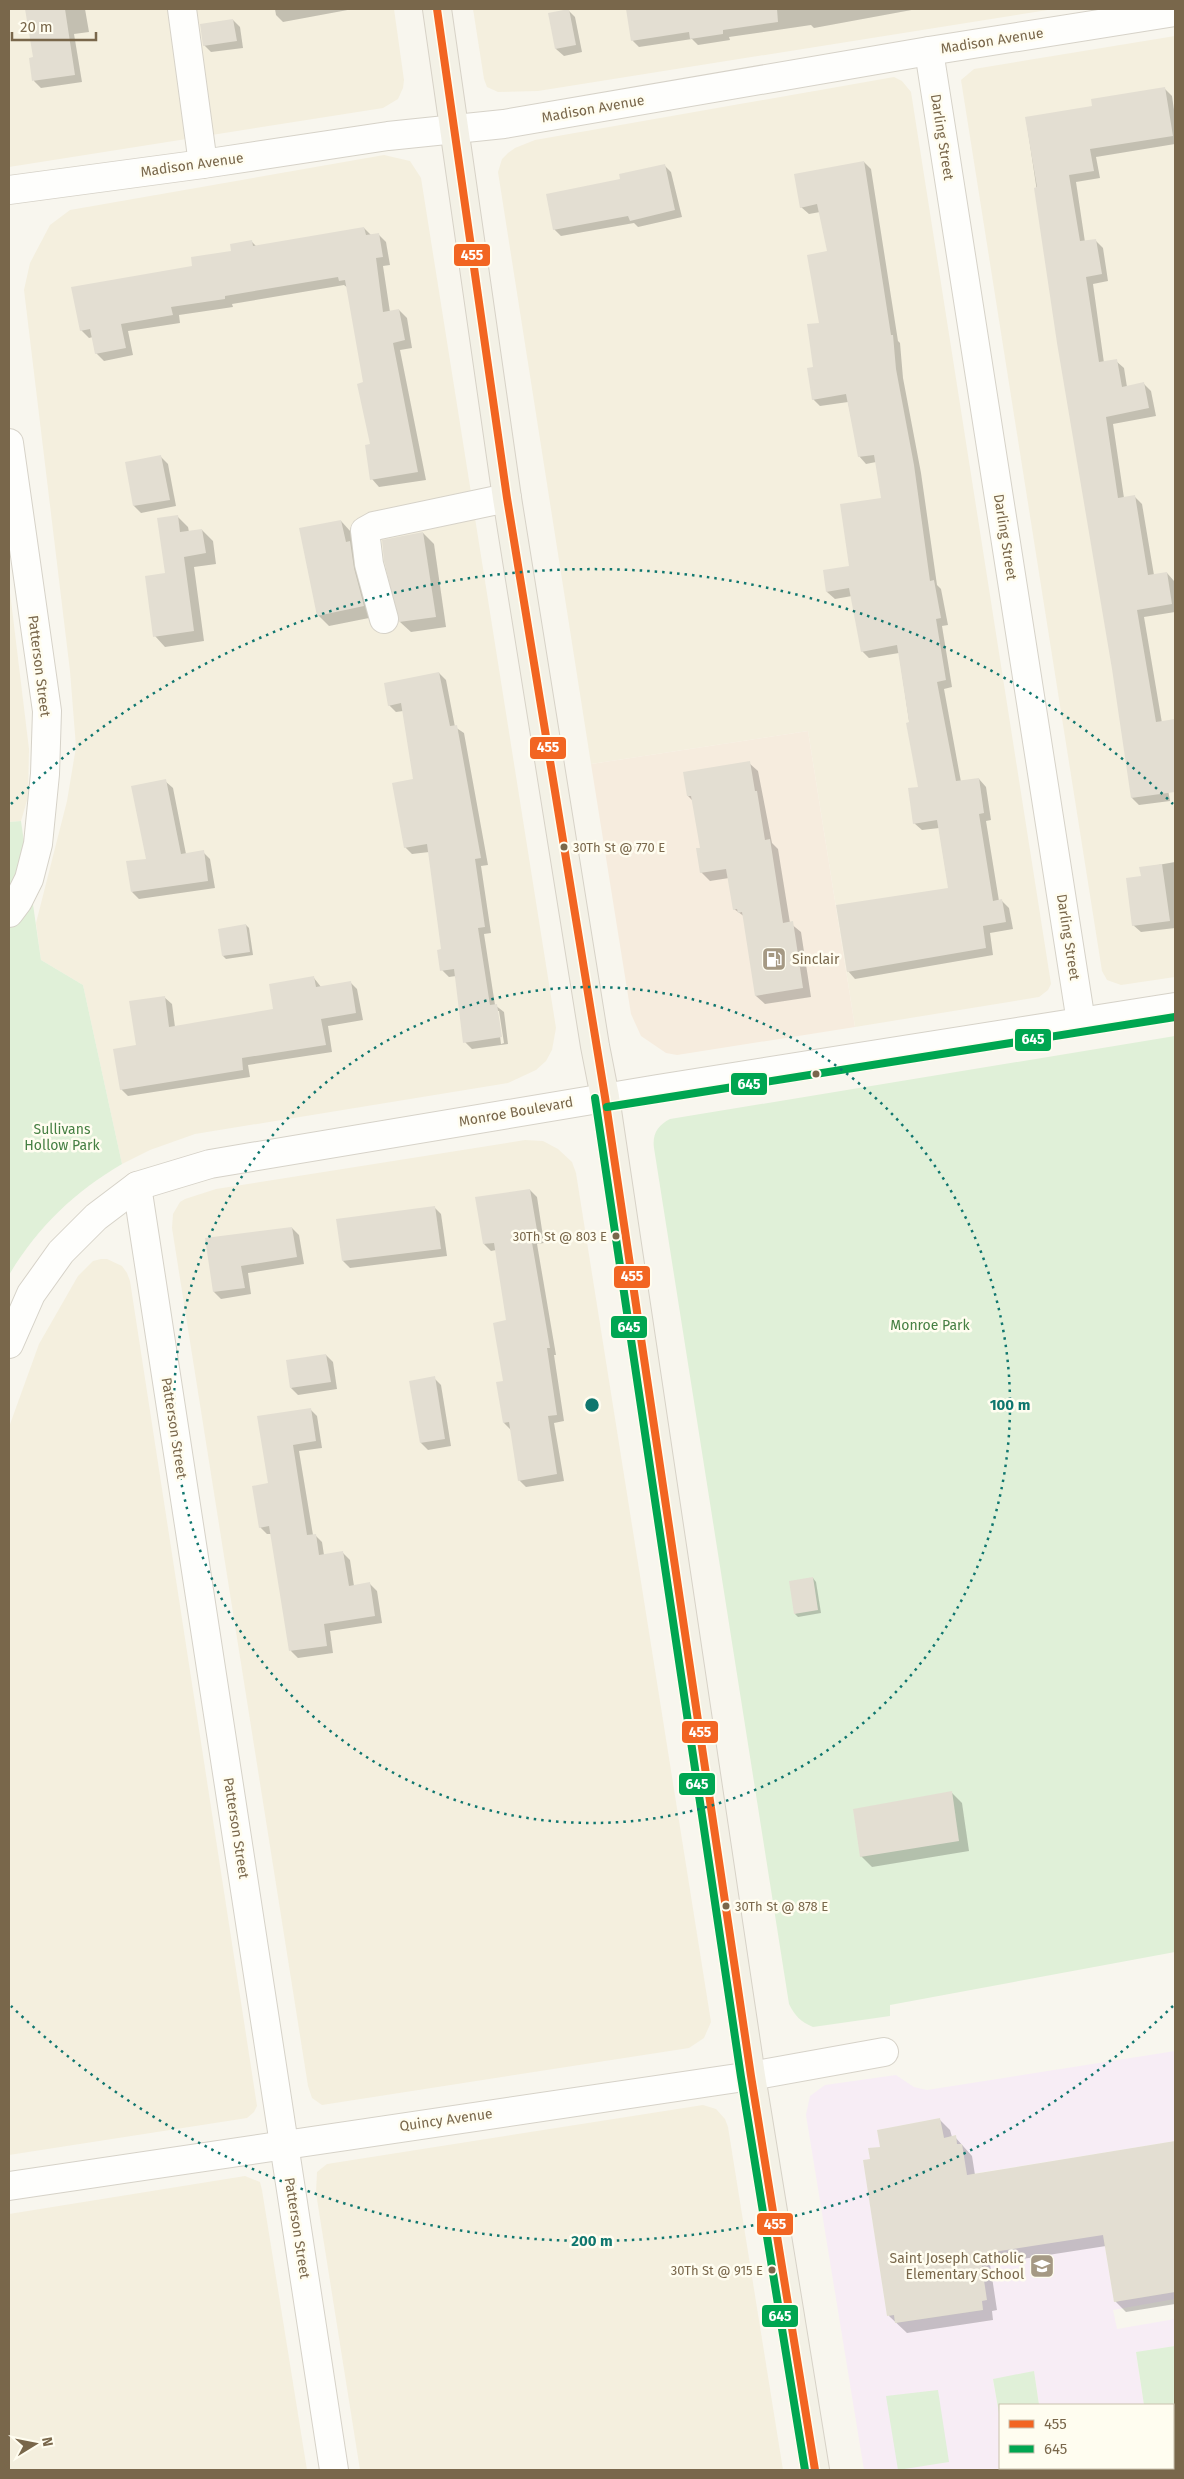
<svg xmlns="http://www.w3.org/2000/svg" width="1184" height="2479" viewBox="0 0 1184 2479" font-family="'Fira Sans',sans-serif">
  <rect width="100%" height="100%" fill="#f8f6ee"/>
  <g fill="#f4efde">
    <path d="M 9,9 L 394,9 L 404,80 L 403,88 L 398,99 L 383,108 L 9,167 Z"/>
    <path d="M 473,9 L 1054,9 L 538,91 L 498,92 L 487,87 L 484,79 Z"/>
    <path d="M 1175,36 L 1175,977 L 1121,985 L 1107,980 L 1102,971 L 961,80 L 974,69 Z"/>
    <path d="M 894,77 L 902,81 L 911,92 L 1051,984 L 1048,990 L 1039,997 L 855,1027 L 808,731 L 591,764 L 498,172 L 502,159 L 508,153 L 515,148 L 535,140 Z"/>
    <path d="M 384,155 L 410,161 L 421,178 L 556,1028 L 552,1050 L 546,1061 L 536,1070 L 508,1083 L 195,1134 L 150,1150 L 122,1164 L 83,985 L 41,960 L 36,923 L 67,801 L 76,747 L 70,671 L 24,290 L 30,263 L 50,225 L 70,210 Z"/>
    <path d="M 9,584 L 29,749 L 28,797 L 21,821 L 9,822 Z"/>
    <path d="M 525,1140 L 543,1141 L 558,1149 L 572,1162 L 576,1173 L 711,2022 L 704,2038 L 689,2048 L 322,2105 L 312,2098 L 308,2086 L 172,1228 L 173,1214 L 180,1202 L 185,1199 L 216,1189 Z"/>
    <path d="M 101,1259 L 107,1259 L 122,1266 L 127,1273 L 130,1281 L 257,2106 L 254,2112 L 247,2118 L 9,2155 L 9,1427 L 39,1344 L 78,1276 L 93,1261 Z"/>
    <path d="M 703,2105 L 716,2109 L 725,2119 L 728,2127 L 783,2470 L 360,2470 L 316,2193 L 317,2172 L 327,2164 Z"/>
    <path d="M 245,2176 L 260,2182 L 262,2190 L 307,2470 L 9,2470 L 9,2214 Z"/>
  </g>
  <path fill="#f6ecde" d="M 808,731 L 855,1027 L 677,1055 L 666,1053 L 641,1036 L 631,1014 L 591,764 Z"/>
  <path fill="#f7edf5" d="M 1175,2051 L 1175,2141 L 971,2174 L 967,2209 L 962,2144 L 957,2144 L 956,2135 L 944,2138 L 940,2118 L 877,2130 L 880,2147 L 868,2149 L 870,2159 L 863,2160 L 887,2316 L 894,2315 L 895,2323 L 983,2310 L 969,2221 L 1103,2235 L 1114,2302 L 1175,2292 L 1175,2299 L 1113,2310 L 1117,2329 L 1175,2319 L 1175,2346 L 1136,2353 L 1144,2405 L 1039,2405 L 1034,2371 L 993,2380 L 1000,2419 L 1000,2468 L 1145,2468 L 1129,2470 L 864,2470 L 806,2115 L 810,2096 L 825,2085 L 896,2075 L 914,2087 L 927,2090 Z"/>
  <g fill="#e0f0d8">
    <path d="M 21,821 L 41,960 L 83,985 L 122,1164 C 74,1192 37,1228 9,1275 L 9,822 Z"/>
    <path d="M 1175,1036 L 1175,1952 L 890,2005 L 890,2016 L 813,2027 C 801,2022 795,2016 789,2004 L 654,1148 C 652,1134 658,1125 670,1119 Z"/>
    <path d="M 1175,2346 L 1175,2439 L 1173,2439 L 1173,2405 L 1144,2405 L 1136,2352 Z"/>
    <path d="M 1034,2371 L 1039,2405 L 1000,2405 L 1000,2419 L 993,2379 Z"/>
    <path d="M 938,2390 L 949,2462 L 898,2470 L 886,2396 Z"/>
  </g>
  <g fill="#0003" fill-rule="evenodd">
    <path d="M 26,9 L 85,9 L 89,32 L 74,34 L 82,82 L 41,88 L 34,81 L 34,58 Z"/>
    <path d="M 275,9 L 353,9 L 283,22 L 276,15 Z"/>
    <path d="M 627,9 L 917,9 L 814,28 L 811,25 L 729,37 L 730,40 L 698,45 L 692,39 L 639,47 L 632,40 Z"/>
    <path d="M 568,10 L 575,17 L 582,52 L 564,56 L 556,49 L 550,14 Z"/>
    <path d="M 233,20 L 240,27 L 243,48 L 211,52 L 204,45 Z"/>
    <path d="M 1164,88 L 1172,96 L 1175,117 L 1175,144 L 1096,157 L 1100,178 L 1076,182 L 1085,242 L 1095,240 L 1103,248 L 1108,281 L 1093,284 L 1104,363 L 1116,361 L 1124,368 L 1127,387 L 1144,384 L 1151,391 L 1156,416 L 1113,424 L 1124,498 L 1135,497 L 1142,504 L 1154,575 L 1167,573 L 1174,581 L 1175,586 L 1175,612 L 1144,617 L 1162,723 L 1175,720 L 1175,782 L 1167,784 L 1170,801 L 1139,805 L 1132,798 L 1114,669 L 1073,432 L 1026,118 L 1093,107 Z"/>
    <path d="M 864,162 L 871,169 L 898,341 L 900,343 L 903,378 L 921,473 L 937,585 L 941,589 L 948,625 L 942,626 L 952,687 L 944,689 L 961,782 L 979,779 L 986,787 L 991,820 L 986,821 L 999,901 L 1002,901 L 1009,908 L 1013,929 L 990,933 L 993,955 L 855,979 L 848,971 L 949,890 L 939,828 L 922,830 L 914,823 L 919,788 L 899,653 L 869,658 L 862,651 L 852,596 L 835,599 L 827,592 L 824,571 L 851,567 L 882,499 L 876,462 L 866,464 L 859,456 L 848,402 L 820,406 L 813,399 L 814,368 L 828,252 L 820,212 L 809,214 L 801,207 Z"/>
    <path d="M 664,165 L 671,172 L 682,217 L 638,227 L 634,223 L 561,236 L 554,229 L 622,180 Z"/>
    <path d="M 364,228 L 371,235 L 378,234 L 386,242 L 390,265 L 383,266 L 390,312 L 399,310 L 407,318 L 412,348 L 400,350 L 426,480 L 379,487 L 372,479 L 371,445 L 364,383 L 348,288 L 344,285 L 232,304 L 233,307 L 179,315 L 180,323 L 128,331 L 133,355 L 104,361 L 96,353 L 93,337 L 89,338 L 81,330 L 193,267 L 233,252 L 252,242 L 257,247 Z"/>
    <path d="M 161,457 L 168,464 L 176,506 L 141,513 L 134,506 L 126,463 Z"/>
    <path d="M 177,516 L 188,527 L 189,532 L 202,530 L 213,541 L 216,564 L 194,567 L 204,641 L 165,647 L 155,636 Z"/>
    <path d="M 341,521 L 351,532 L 374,617 L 329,626 L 318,615 Z"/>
    <path d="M 423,533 L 434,544 L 446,627 L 411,632 L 400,622 Z"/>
    <path d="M 439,673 L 446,680 L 455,727 L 464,733 L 488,865 L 481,866 L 491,933 L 484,934 L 495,1005 L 504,1012 L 508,1044 L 472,1049 L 465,1042 L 456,976 L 449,977 L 442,970 L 442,950 L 429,852 L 412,854 L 405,847 L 415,780 L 403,711 L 396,712 L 389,705 ZM 497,1011 L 499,1011 L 504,1043 L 501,1044 Z"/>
    <path d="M 749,763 L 758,771 L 772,843 L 778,849 L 790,923 L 801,932 L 811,997 L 765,1004 L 756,996 L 745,917 L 734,909 L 729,878 L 710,881 L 701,872 L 701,849 L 693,801 L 688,796 Z"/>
    <path d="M 165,781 L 173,788 L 186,854 L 203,852 L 210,859 L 215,888 L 139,899 L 132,892 L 147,860 Z"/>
    <path d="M 1175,862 L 1175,928 L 1141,932 L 1133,925 L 1142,877 L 1141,868 Z"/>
    <path d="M 246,925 L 249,928 L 253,955 L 226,959 L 223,956 Z"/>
    <path d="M 314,978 L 321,987 L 350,982 L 357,989 L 363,1020 L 328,1026 L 332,1052 L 248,1065 L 250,1077 L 128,1096 L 121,1089 L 137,1046 L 164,997 L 172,1004 L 175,1027 L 275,1010 Z"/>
    <path d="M 530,1190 L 537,1197 L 544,1243 L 537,1244 L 556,1355 L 554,1355 L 564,1421 L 554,1423 L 564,1481 L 526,1487 L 519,1480 L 511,1430 L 504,1423 L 508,1321 L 496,1250 L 491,1251 L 484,1244 Z"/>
    <path d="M 434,1207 L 441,1214 L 447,1256 L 350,1268 L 343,1261 L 338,1220 Z"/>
    <path d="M 292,1228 L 299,1235 L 304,1264 L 248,1273 L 251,1294 L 221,1299 L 214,1292 L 206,1239 Z"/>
    <path d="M 326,1355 L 333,1362 L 337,1389 L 298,1395 L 291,1388 Z"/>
    <path d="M 434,1378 L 441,1385 L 451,1446 L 428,1450 L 421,1443 L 411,1382 Z"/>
    <path d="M 310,1409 L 317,1416 L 322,1448 L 299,1451 L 313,1535 L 315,1535 L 322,1542 L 324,1555 L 343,1553 L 350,1560 L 354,1586 L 370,1584 L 377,1591 L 382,1623 L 330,1631 L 333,1653 L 298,1658 L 291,1651 L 272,1534 L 267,1534 L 260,1527 L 269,1484 Z"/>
    <path d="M 813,1578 L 816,1582 L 821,1613 L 798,1617 L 795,1614 Z"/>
    <path d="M 952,1793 L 962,1803 L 969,1851 L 872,1867 L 861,1856 Z"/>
    <path d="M 940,2120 L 950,2130 L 952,2137 L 955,2137 L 972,2156 L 975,2175 L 1175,2142 L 1175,2304 L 1126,2312 L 1115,2301 L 1106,2246 L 990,2264 L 997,2310 L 992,2311 L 993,2320 L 907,2333 L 889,2316 L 871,2160 L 881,2148 Z"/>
  </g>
  <g fill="#e3ded2">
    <path d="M 25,9 L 65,9 L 75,75 L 32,81 L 29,58 L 33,57 Z"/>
    <path d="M 569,9 L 576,45 L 555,49 L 548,13 Z"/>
    <path d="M 626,9 L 777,9 L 778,22 L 723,30 L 723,34 L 690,39 L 689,32 L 631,41 Z"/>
    <path d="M 233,19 L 237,41 L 203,46 L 200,24 Z"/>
    <path d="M 1165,87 L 1173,136 L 1090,149 L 1094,171 L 1069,175 L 1080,241 L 1096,239 L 1102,274 L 1086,277 L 1099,362 L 1117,359 L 1122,387 L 1144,382 L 1149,408 L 1106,417 L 1118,498 L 1135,495 L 1148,575 L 1167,572 L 1172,604 L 1137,610 L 1156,722 L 1175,719 L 1175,792 L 1131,798 L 1112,669 L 1057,343 L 1034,188 L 1037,187 L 1025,117 L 1092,106 L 1091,99 Z"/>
    <path d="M 864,161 L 891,335 L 893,335 L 896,369 L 914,465 L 930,581 L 934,580 L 941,618 L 936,619 L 946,680 L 937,682 L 956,781 L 979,778 L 984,813 L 979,814 L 993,901 L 1002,899 L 1006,922 L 983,926 L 986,948 L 847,972 L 836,905 L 948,888 L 937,820 L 913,824 L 908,788 L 918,787 L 906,723 L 909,722 L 897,645 L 861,652 L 849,588 L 826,592 L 823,570 L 849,566 L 840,504 L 881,498 L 874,455 L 858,457 L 846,394 L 812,400 L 807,368 L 813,367 L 807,324 L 819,323 L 807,255 L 827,251 L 817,204 L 800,208 L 794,174 Z"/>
    <path d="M 665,164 L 675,210 L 630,221 L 628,216 L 553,230 L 546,194 L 620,179 L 619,174 Z"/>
    <path d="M 364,227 L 366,235 L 379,233 L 383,257 L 376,258 L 383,312 L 399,309 L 405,340 L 393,343 L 418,472 L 370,480 L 365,445 L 370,444 L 357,384 L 363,382 L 345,280 L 339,281 L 338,277 L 225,296 L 225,299 L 171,307 L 173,315 L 121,324 L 126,348 L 95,354 L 90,329 L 80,331 L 71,287 L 192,266 L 191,257 L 231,251 L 230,244 L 252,240 L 253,246 Z"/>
    <path d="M 161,455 L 170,500 L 133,506 L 125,462 Z"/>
    <path d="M 178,515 L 180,532 L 202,529 L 206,553 L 184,557 L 194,631 L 153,637 L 145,576 L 165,573 L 157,518 Z"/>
    <path d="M 341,520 L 346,542 L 350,541 L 354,568 L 364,606 L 317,616 L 299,528 Z"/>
    <path d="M 423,532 L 436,617 L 399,622 L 384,561 L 382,540 Z"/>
    <path d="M 439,672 L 450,726 L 457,725 L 481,858 L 475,859 L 485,927 L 478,928 L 490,1005 L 497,1004 L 502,1037 L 463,1043 L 454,969 L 440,971 L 437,950 L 441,949 L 427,844 L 404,848 L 392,783 L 413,779 L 401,703 L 388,706 L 384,683 Z"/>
    <path d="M 750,761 L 755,791 L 757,791 L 765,840 L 770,839 L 783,923 L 793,921 L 803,988 L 755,996 L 742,912 L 738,913 L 737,909 L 733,910 L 726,869 L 700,873 L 696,848 L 700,848 L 691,796 L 687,796 L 683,772 Z"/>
    <path d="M 166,779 L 181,854 L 204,850 L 208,881 L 131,892 L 126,861 L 146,859 L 131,786 Z"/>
    <path d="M 1162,864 L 1170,921 L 1132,926 L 1126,878 L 1141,876 L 1139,867 Z"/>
    <path d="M 246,924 L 250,952 L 222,956 L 218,929 Z"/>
    <path d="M 314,976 L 316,987 L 351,981 L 356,1013 L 321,1019 L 326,1045 L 242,1058 L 243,1070 L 120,1090 L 113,1049 L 136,1045 L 129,1001 L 165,996 L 169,1027 L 273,1009 L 269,984 Z"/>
    <path d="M 530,1189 L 538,1236 L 531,1237 L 550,1348 L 547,1348 L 557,1415 L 548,1416 L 557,1474 L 518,1481 L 509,1422 L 503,1423 L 496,1382 L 503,1381 L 493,1323 L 506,1320 L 494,1243 L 483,1244 L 475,1197 Z"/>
    <path d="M 435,1206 L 441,1249 L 342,1261 L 336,1219 Z"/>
    <path d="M 292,1227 L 297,1257 L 241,1266 L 245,1288 L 213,1292 L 205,1238 Z"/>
    <path d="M 326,1354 L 331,1382 L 290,1388 L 286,1360 Z"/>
    <path d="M 435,1376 L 445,1439 L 420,1443 L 409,1381 Z"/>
    <path d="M 311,1408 L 316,1441 L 293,1445 L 307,1535 L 316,1534 L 319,1555 L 343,1551 L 349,1586 L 370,1582 L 375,1616 L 324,1624 L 327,1646 L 289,1651 L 269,1526 L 259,1528 L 252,1486 L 268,1483 L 257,1416 Z"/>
    <path d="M 813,1577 L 818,1610 L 794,1614 L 789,1581 Z"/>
    <path d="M 952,1791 L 959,1841 L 860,1857 L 853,1809 Z"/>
    <path d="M 940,2118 L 944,2138 L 956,2135 L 957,2144 L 962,2144 L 967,2175 L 1175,2141 L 1175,2292 L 1114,2302 L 1103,2235 L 980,2254 L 987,2300 L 982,2301 L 983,2310 L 895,2323 L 894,2315 L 887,2316 L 863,2160 L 870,2159 L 868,2148 L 880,2147 L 877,2130 Z"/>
  </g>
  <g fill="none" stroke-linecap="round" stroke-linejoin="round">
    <defs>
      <g id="minor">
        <path d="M 182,9 L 203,164"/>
        <path d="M 929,51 L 1081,1022"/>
        <path d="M 9,190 L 203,164 L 388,136 L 504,124 L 929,51 L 1175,12"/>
        <path d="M 9,443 L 47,711 L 45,774 L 38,844 L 29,879 L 18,901 L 9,913"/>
        <path d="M 384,619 L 369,564 L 365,531 L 374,526 L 507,498"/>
        <path d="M 137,1186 L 334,2470"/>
        <path d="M 9,1344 L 31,1294 L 61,1252 L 96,1217 L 137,1186 L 210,1164 L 658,1089 L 1175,1007"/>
        <path d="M 9,2186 L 751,2076 L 884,2052"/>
      </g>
      <path id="major" d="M 437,9 L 507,498 L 595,1046 L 605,1097 L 751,2076 L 815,2470"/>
    </defs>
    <use href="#minor" stroke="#d6d2c8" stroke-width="30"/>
    <use href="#major" stroke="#d7d2c7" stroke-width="30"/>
    <use href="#minor" stroke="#fefefc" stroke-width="28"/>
    <use href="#major" stroke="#f3f1e6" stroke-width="28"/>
    <defs>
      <path id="bus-1" d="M 437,9 L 507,498 L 605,1097 L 751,2076 L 815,2470"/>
      <g id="bus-2">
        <path d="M 595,1098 L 741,2077 L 805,2470"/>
        <path d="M 607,1107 L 1175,1017"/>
      </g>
    </defs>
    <use href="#bus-1" stroke="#fffdf0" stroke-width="11"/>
    <use href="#bus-2" stroke="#fffdf0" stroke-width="11"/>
    <use href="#bus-1" stroke="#f26522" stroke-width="8"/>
    <use href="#bus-2" stroke="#00a651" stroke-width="8"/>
  </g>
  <g fill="none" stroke="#0f766e" stroke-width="2.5" stroke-dasharray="2.5 5">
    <circle cx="592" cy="1405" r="418"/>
    <path d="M1173 2006A836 836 0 0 1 11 2006M11 804A836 836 0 0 1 1173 804"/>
  </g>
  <defs>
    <symbol id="fuel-square" viewBox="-11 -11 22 22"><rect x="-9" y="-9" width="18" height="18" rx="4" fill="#a59984" stroke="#fffdf0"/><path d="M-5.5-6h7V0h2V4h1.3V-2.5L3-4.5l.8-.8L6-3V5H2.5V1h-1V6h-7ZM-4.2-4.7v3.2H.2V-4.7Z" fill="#fff"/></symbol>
    <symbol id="school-square" viewBox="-11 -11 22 22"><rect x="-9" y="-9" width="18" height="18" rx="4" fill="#a59984" stroke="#fffdf0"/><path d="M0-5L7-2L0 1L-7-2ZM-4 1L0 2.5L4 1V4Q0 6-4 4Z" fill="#fff"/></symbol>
  </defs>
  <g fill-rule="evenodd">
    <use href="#fuel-square" x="760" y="945" width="28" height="28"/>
    <use href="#school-square" x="1028" y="2252" width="28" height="28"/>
  </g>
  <g fill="#79674b" stroke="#fffdf0" stroke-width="2">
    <circle cx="564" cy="847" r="4.5"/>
    <circle cx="816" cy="1074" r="4.5"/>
    <circle cx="616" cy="1236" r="4.5"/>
    <circle cx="726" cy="1906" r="4.5"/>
    <circle cx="772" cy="2270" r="4.5"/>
  </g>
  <g text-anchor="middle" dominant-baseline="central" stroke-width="5" stroke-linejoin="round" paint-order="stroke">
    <g font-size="13" fill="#79674b" stroke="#fffdf0" text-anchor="start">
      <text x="573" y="847">30Th St @ 770 E</text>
      <text x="607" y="1236" text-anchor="end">30Th St @ 803 E</text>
      <text x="735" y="1906">30Th St @ 878 E</text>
      <text x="763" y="2270" text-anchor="end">30Th St @ 915 E</text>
    </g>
    <g font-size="14" fill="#79674b" stroke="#fffdf0">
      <text transform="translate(992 41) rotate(-9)">Madison Avenue</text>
      <text transform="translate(593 109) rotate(-10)">Madison Avenue</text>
      <text transform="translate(942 137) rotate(81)">Darling Street</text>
      <text transform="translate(192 165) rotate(-8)">Madison Avenue</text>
      <text transform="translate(1005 537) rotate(81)">Darling Street</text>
      <text transform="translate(39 666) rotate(83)">Patterson Street</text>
      <text transform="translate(1068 937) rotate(81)">Darling Street</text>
      <text transform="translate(516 1112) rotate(-10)">Monroe Boulevard</text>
      <text transform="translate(174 1428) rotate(81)">Patterson Street</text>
      <text transform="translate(236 1828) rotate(81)">Patterson Street</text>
      <text transform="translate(446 2120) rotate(-8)">Quincy Avenue</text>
      <text transform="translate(297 2228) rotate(81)">Patterson Street</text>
    </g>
    <g font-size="14" fill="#79674b" stroke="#fffdf0" text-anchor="start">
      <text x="792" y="959">Sinclair</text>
      <text x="1024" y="2258" text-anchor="end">Saint Joseph Catholic<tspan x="1024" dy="16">Elementary School</tspan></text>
    </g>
    <g font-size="14" fill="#457f42" stroke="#fffdf0">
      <text x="62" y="1129">Sullivans<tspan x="62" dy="16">Hollow Park</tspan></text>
      <text x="930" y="1325">Monroe Park</text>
    </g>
  </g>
  <circle cx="592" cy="1405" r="8" fill="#0f766e" stroke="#fffdf0" stroke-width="2.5"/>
  <g font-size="15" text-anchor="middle" font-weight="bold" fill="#0f766e" stroke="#fffdf0" stroke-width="5" stroke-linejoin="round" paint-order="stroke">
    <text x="1010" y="1410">100 m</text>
    <text x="592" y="2246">200 m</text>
  </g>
  <g stroke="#fffdf0" stroke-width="2">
    <rect x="453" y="243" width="38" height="24" rx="5" fill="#f26522"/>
    <rect x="529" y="736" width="38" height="24" rx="5" fill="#f26522"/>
    <rect x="1014" y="1028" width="38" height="24" rx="5" fill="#00a651"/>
    <rect x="730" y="1072" width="38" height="24" rx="5" fill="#00a651"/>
    <rect x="613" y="1265" width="38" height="24" rx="5" fill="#f26522"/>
    <rect x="610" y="1315" width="38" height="24" rx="5" fill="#00a651"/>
    <rect x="681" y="1720" width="38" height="24" rx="5" fill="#f26522"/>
    <rect x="678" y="1772" width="38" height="24" rx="5" fill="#00a651"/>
    <rect x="756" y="2212" width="38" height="24" rx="5" fill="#f26522"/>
    <rect x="761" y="2304" width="38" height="24" rx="5" fill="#00a651"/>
  </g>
  <g font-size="14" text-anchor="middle" font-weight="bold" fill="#fff">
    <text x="472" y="260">455</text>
    <text x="548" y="752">455</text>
    <text x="1033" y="1044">645</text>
    <text x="749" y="1089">645</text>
    <text x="632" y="1281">455</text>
    <text x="629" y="1332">645</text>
    <text x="700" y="1737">455</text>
    <text x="697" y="1789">645</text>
    <text x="775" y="2229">455</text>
    <text x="780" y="2321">645</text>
  </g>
  <rect width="1184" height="2479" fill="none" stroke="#79674b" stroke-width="20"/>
  <rect x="999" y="2404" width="175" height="65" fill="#fffdf0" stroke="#c9c1ae"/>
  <rect x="1009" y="2420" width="25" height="8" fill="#f26522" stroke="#c9c1ae"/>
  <text x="1044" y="2429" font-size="15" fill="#79674b">455</text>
  <rect x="1009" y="2445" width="25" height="8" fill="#00a651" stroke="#c9c1ae"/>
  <text x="1044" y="2454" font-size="15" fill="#79674b">645</text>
  <g transform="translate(35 2444) rotate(80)" stroke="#fffdf0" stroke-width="4" paint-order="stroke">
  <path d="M0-4L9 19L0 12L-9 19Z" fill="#79674b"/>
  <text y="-8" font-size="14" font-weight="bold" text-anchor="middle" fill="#79674b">N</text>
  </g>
  <path d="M12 32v8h84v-8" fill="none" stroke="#79674b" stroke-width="2.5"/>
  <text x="20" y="32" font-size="15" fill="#79674b" stroke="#fffdf0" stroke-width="4" paint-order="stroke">20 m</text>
</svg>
